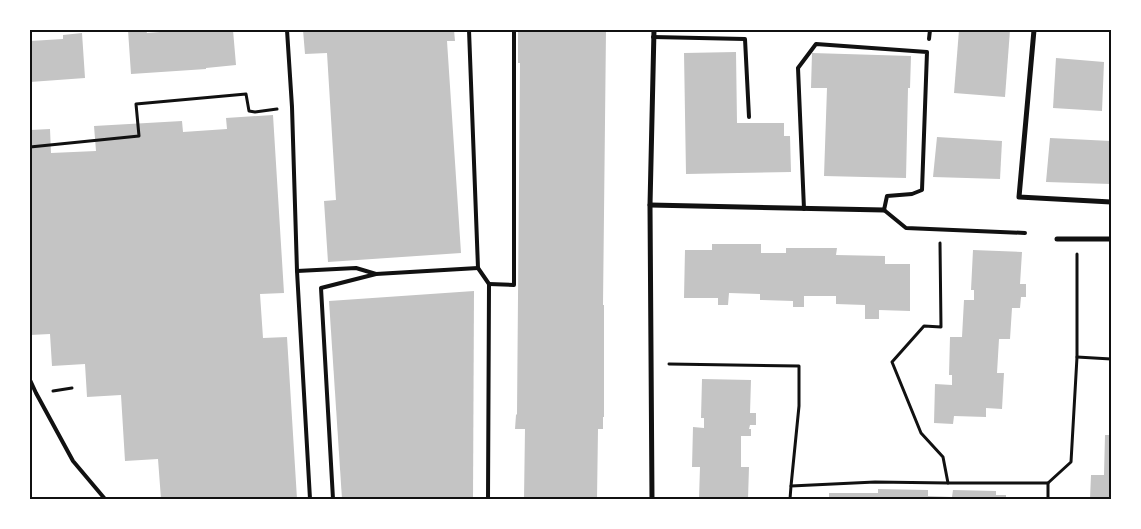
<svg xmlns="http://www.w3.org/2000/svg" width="1141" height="529" viewBox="0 0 1141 529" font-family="'Archivo Narrow',sans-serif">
  <rect width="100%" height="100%" fill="#fff"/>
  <g fill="#c4c4c4">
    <path d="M 128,30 L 146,30 L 147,33 L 185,30 L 233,30 L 236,65 L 206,68 L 206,69 L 131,74 Z"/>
    <path d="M 303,30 L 454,30 L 455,41 L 447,41 L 461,253 L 328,262 L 324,201 L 336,200 L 327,53 L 305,54 Z"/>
    <path d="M 518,30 L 606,30 L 603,305 L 604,305 L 604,417 L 603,417 L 603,429 L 598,429 L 597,499 L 524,499 L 525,429 L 515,429 L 516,415 L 517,414 L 520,63 L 518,63 Z"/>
    <path d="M 959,30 L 1010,30 L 1005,97 L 954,93 Z"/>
    <path d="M 82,33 L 85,78 L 30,82 L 30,41 L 63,39 L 63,35 Z"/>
    <path d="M 736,52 L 737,123 L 784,123 L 784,136 L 790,136 L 791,172 L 686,174 L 684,53 Z"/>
    <path d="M 812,53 L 911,56 L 910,88 L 908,88 L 906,178 L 824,176 L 827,88 L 811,88 Z"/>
    <path d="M 1056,58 L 1104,62 L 1102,111 L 1053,108 Z"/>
    <path d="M 273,115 L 284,293 L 260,294 L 263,338 L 287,337 L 297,499 L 161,499 L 158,459 L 125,461 L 121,395 L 87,397 L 85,364 L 52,366 L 50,334 L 30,335 L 30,130 L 50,129 L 51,153 L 96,151 L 94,126 L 182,121 L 183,132 L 227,129 L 226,118 Z"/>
    <path d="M 937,137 L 1002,141 L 1000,179 L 933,177 Z"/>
    <path d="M 1050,138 L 1111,141 L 1111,184 L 1046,182 Z"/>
    <path d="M 712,244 L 761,244 L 761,253 L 786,253 L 786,248 L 837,248 L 836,255 L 885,256 L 885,264 L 910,264 L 910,311 L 879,310 L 879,319 L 865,319 L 865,305 L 836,304 L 836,296 L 804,296 L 804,307 L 793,307 L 793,301 L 760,300 L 760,294 L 729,293 L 728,305 L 718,305 L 718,298 L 684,298 L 685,250 L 712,250 Z"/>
    <path d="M 973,250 L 1022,252 L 1020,284 L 1026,284 L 1026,297 L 1021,297 L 1020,308 L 1012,308 L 1010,339 L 999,339 L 997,373 L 1004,373 L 1002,409 L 986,408 L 986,417 L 954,416 L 953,424 L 934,423 L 935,384 L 952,385 L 952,375 L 949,375 L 950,337 L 962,337 L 964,300 L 974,300 L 974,290 L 971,290 Z"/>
    <path d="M 474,291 L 473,499 L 342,499 L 329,301 Z"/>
    <path d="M 702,379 L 751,380 L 750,413 L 756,413 L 756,425 L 750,425 L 749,429 L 751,429 L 751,436 L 741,436 L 741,467 L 749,467 L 748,499 L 699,499 L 700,467 L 692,467 L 693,427 L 704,428 L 704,418 L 701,418 Z"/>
    <path d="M 1105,435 L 1111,435 L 1111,499 L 1090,499 L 1091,475 L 1104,475 Z"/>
    <path d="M 878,489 L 928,490 L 928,496 L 952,497 L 953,490 L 996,491 L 996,495 L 1006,495 L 1006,499 L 829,499 L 829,493 L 878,493 Z"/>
    <rect x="803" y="497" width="16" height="2"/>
  </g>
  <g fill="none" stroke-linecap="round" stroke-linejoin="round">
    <g stroke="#111" stroke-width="3">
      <path d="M 30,147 L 139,136 L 136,104 L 246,94 L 249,111 L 255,112 L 277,109"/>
      <path d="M 940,243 L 941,327 L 924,326 L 892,362 L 921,433 L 943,457 L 948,483"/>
      <path d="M 1077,357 L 1111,359"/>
      <path d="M 669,364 L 799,366 L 799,406 L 791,486"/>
      <path d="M 53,391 L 72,388"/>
      <path d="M 790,499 L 791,486 L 875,482 L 948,483 L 1048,483 L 1071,462 L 1077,357 L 1077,254"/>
      <path d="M 1048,499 L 1048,483"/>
    </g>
    <g stroke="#111" stroke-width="4">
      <path d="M 287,30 L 292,107 L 297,271 L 310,499"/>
      <path d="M 469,30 L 478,268 L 489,284 L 488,499"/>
      <path d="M 653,37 L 745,39 L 749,117"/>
      <path d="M 929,39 L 930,30"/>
      <path d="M 804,209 L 798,68 L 816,44 L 927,52 L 922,190 L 912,194 L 887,196 L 884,210 L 906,228 L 1025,233"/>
      <path d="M 297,271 L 356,268 L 376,274 L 478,268"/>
      <path d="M 489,284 L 514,285 L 514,30"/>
      <path d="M 30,380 L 36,393 L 73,461 L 105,499"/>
      <path d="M 333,499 L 321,288 L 376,274"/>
    </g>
    <g stroke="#111" stroke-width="5">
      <path d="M 1034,30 L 1019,197 L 1111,202"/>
      <path d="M 650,205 L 884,210"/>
      <path d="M 1057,239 L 1111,239"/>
      <path d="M 652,499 L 650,205 L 654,30"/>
    </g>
  </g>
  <rect width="1141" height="529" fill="none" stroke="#ffffff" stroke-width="62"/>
  <rect x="31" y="31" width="1079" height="467" fill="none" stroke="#111" stroke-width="2"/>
</svg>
